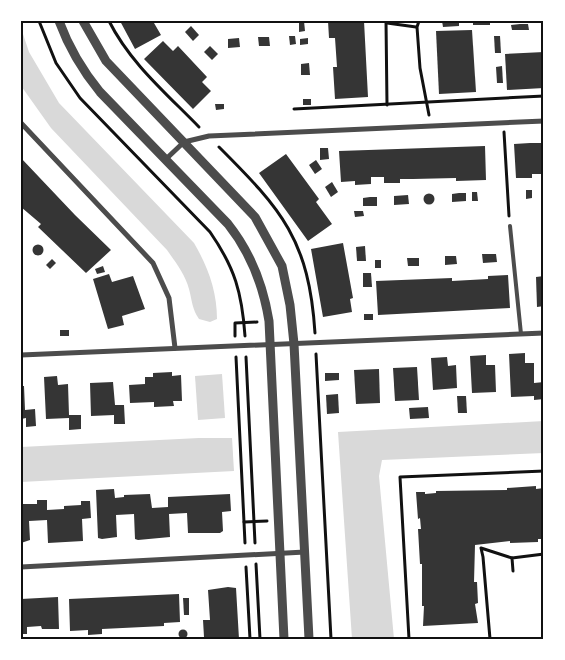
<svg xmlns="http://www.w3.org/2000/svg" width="565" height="660" viewBox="0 0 565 660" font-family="'Varela Round',sans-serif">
  <rect width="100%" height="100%" fill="#fff"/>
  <g fill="#d9d9d9">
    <path d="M 21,28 L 29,52 L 59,103 L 194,243 C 208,267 217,291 217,319 L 210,322 L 199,319 C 192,309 192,300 189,289 C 185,274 176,263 167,250 L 51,128 L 24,90 L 21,86 Z"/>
    <path d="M 222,374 L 225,418 L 198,420 L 195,376 Z"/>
    <path d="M 544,421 L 544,453 L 382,460 L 379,476 L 394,639 L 352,639 L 338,432 Z"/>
    <path d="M 199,438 L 232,438 L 234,471 L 21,482 L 21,447 Z"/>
  </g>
  <g fill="#353535">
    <path d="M 120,21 L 157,21 L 154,23 L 161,35 L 135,49 Z"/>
    <path d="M 299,21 L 304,21 L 305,31 L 299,32 Z"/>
    <path d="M 328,21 L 364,21 L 368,97 L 335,99 L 333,67 L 337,67 L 335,38 L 329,38 Z"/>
    <path d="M 442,21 L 459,21 L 459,26 L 443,27 Z"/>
    <rect x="473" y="21" width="17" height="4"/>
    <path d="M 520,24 L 528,24 L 529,30 L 512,30 L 511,25 Z"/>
    <path d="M 191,26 L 199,35 L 193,41 L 185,32 Z"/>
    <path d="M 472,30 L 476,92 L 439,94 L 436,31 Z"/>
    <path d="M 289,36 L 295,36 L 296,44 L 290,45 Z"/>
    <path d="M 494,36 L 500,36 L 501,53 L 495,53 Z"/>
    <path d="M 258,37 L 269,37 L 270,46 L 259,46 Z"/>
    <path d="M 239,38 L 240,47 L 228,48 L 228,39 Z"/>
    <path d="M 308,38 L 308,44 L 300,45 L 300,39 Z"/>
    <path d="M 163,41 L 173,51 L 178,46 L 207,77 L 202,82 L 211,91 L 193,109 L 144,59 Z"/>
    <path d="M 210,46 L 218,54 L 212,60 L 204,52 Z"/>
    <path d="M 544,52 L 544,88 L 507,90 L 505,54 Z"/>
    <path d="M 309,63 L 310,75 L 301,75 L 301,64 Z"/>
    <path d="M 502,66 L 503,83 L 497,83 L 496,67 Z"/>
    <rect x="303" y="99" width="8" height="6"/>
    <path d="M 215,104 L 224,104 L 224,109 L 216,110 Z"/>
    <path d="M 530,143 L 544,143 L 544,174 L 532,174 L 532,178 L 516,178 L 514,144 Z"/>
    <path d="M 485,146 L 486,180 L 456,181 L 456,178 L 413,179 L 400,179 L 400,183 L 384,183 L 384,177 L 371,177 L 371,184 L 355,185 L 355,181 L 341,182 L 339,151 Z"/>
    <path d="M 320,148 L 328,148 L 329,159 L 320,160 Z"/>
    <path d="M 286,154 L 319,199 L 316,202 L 332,224 L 308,241 L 259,173 Z"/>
    <path d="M 21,158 L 75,215 L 111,250 L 86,273 L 38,227 L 41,224 L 21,207 Z"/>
    <path d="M 316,160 L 322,169 L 315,174 L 309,165 Z"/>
    <path d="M 332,182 L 338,192 L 331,197 L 325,187 Z"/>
    <path d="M 526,190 L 532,190 L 532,198 L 526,199 Z"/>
    <path d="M 472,192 L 477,192 L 478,201 L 472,201 Z"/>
    <path d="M 459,193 L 466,193 L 466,201 L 452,202 L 452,194 Z"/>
    <circle cx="429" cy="199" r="5.5"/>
    <path d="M 408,195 L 409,204 L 394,205 L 394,196 Z"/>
    <path d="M 370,197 L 377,197 L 377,206 L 363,206 L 363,198 Z"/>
    <path d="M 354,211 L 363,211 L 364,216 L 355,217 Z"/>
    <path d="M 343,243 L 353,298 L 350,299 L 352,312 L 323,317 L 311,249 Z"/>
    <circle cx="38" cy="250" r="5.5"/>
    <path d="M 365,246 L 366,261 L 357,261 L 356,247 Z"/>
    <path d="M 482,254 L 496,254 L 497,262 L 483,263 Z"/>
    <path d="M 445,256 L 456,256 L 457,264 L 445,265 Z"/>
    <path d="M 407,258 L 419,258 L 419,266 L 408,266 Z"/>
    <path d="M 52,259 L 56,263 L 50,269 L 46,265 Z"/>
    <rect x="375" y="260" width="6" height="8"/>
    <path d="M 103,266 L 105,272 L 97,274 L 95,269 Z"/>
    <path d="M 363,273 L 371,273 L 372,287 L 363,287 Z"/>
    <path d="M 109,274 L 112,282 L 133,276 L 145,309 L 122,316 L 124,325 L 108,329 L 93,279 Z"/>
    <path d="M 508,275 L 510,308 L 378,315 L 376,281 L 452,278 L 452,281 L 488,279 L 488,276 Z"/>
    <path d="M 544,276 L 544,306 L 537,307 L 536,277 Z"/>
    <rect x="364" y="314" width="9" height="6"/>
    <rect x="60" y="330" width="9" height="6"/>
    <path d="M 525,353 L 525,363 L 534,363 L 534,383 L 544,382 L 544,399 L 534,400 L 534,396 L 511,397 L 509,354 Z"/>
    <path d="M 486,355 L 486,365 L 495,365 L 496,392 L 472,393 L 470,356 Z"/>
    <path d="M 447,357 L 448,366 L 456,365 L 457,388 L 433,390 L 431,358 Z"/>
    <path d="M 417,367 L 419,400 L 395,401 L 393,368 Z"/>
    <path d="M 379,369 L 380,403 L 356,404 L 354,370 Z"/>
    <path d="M 172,372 L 172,376 L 181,375 L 182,401 L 173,401 L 174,406 L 154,407 L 154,402 L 130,403 L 129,385 L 145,384 L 145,377 L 153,377 L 153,373 Z"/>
    <path d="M 325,373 L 339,373 L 339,380 L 325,381 Z"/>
    <path d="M 57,376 L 58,385 L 68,384 L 69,415 L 81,415 L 81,429 L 69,430 L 69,418 L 46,419 L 44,377 Z"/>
    <path d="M 113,382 L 115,405 L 124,405 L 125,424 L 114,424 L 114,415 L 91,416 L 90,383 Z"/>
    <path d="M 21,386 L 24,386 L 25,410 L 35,409 L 36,426 L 26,427 L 26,418 L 21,419 Z"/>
    <path d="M 338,394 L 339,413 L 327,414 L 326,395 Z"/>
    <path d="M 457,396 L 466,396 L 467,413 L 458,413 Z"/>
    <path d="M 428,407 L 429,418 L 410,419 L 409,408 Z"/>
    <path d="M 536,486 L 536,489 L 544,488 L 544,539 L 538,539 L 538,542 L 510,543 L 510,541 L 475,545 L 474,582 L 477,582 L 478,603 L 475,604 L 478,623 L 423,626 L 424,606 L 422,606 L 422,564 L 420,564 L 418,529 L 421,529 L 420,518 L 418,519 L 416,492 L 425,492 L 425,494 L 436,493 L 436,491 L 507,490 L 507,488 Z"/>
    <path d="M 114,489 L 115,498 L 124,497 L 124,495 L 150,494 L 152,508 L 168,507 L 168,497 L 230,494 L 231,511 L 222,512 L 223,531 L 220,533 L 188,533 L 187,513 L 169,514 L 170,537 L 138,540 L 135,539 L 134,514 L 116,515 L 117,537 L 102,539 L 98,538 L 96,490 Z"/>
    <path d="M 37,500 L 47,500 L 47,510 L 64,509 L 64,506 L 81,505 L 81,501 L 90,501 L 91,518 L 82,519 L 83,541 L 48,543 L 47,520 L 29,521 L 30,540 L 21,543 L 21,504 L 37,504 Z"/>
    <path d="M 228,587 L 236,588 L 239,639 L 204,637 L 203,620 L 210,620 L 208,590 Z"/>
    <path d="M 179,594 L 180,622 L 164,623 L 164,626 L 102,629 L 102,634 L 88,635 L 88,630 L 70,631 L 69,599 Z"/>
    <path d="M 58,597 L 59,629 L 42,629 L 41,626 L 27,627 L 27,634 L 21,634 L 21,599 Z"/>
    <path d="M 183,598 L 189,598 L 189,615 L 184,615 Z"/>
    <circle cx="183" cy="634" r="4.5"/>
  </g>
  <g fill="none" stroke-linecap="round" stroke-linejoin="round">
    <g stroke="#111" stroke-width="3">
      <path d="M 39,21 L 56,63 L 80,98 L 210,232 C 235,268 242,293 245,336"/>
      <path d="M 109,21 C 130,63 167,94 199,127"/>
      <path d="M 386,21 L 387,105"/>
      <path d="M 419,21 L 417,27 L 420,68 L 429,115"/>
      <path d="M 387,23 L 416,27"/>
      <path d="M 294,109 L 544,96"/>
      <path d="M 504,132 L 509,216"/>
      <path d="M 219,147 C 282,210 309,240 315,333"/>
      <path d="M 235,336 L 235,323 L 257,322"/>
      <path d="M 316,354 L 331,639"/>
      <path d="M 236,357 L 245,543"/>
      <path d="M 246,357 L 255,543"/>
      <path d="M 244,522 L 267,521"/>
      <path d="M 256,564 L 260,639"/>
      <path d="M 246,567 L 250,639"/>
      <path d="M 513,571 L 512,558 L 544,554"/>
      <path d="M 409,639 L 400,477 L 544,471"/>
      <path d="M 490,639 L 483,557 L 481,548 L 512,558"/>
    </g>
    <path stroke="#4c4c4c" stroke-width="4" d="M 510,226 L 521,334"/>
    <g stroke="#4c4c4c" stroke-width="5">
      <path d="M 21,123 L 153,263 L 169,298 L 175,348"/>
      <path d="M 166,159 L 184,142 L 209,136 L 544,121"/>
      <path d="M 21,355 L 544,333"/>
      <path d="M 21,567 L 305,552"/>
    </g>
    <g stroke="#4c4c4c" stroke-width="9">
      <path d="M 59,21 C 69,48 82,70 100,92 L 228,224 C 251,253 263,284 269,321 L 284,639"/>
      <path d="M 83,21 L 106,61 L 255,217 L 282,266 L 290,305 L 294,344 L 309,639"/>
    </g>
  </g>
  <rect width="565" height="660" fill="none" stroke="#ffffff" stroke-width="45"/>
  <rect x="22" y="22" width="520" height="616" fill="none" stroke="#111" stroke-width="2"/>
</svg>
